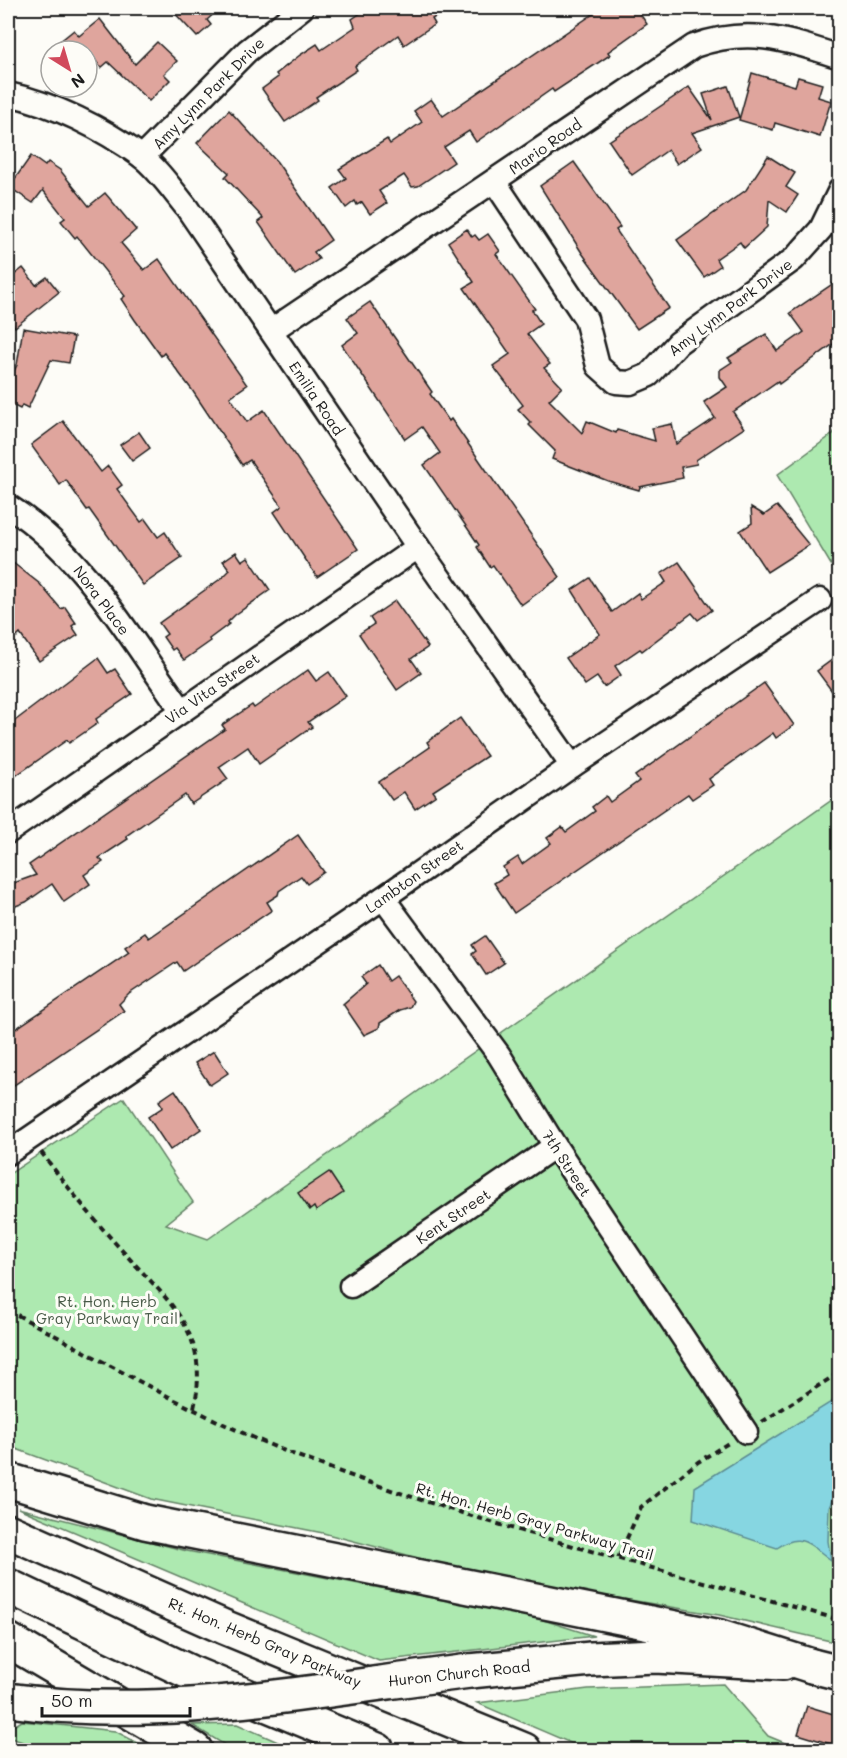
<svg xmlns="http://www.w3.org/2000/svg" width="847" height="1758" viewBox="0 0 847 1758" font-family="Mali,sans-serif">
  <rect width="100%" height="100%" fill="#fdfcf7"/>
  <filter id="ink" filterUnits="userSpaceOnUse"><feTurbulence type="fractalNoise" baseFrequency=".0167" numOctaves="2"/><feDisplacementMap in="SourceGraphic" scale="12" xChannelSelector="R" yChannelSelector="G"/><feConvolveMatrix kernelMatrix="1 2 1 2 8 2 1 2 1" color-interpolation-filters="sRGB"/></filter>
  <g filter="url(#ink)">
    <g fill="#ade9b0" stroke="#648266" stroke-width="1.5">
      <path d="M 839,424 L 839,578 L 777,475 L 833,434 Z"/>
      <path d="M 839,795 L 839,1643 L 719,1615 L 600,1595 L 434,1562 L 323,1533 L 151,1499 L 8,1446 L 8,1175 L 124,1098 L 193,1202 L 166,1224 L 208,1239 Z"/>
      <path d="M 18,1508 L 187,1551 L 537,1618 L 594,1636 L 379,1661 Z"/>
      <path d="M 723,1684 L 768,1736 L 802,1750 L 587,1750 L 477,1703 L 588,1689 Z"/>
      <path d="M 22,1721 L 115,1731 L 151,1750 L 46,1750 L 8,1737 L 8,1729 Z"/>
      <path d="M 237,1724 L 296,1750 L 233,1750 L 192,1725 Z"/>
    </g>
    <path fill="#86d6e1" stroke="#5c8c92" stroke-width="1.5" d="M 839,1397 L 839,1483 L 829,1508 L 828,1541 L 831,1560 C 810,1545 802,1531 777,1548 L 693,1520 L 695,1487 Z"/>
    <g fill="#dfa59d" stroke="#1c1c1c" stroke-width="1.5">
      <path d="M 170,8 L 220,8 L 207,20 L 211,25 L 197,37 Z"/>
      <path d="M 368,8 L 450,8 L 432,19 L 435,24 L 404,45 L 398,35 L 355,66 L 357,70 L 316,97 L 318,100 L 285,122 L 262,89 L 278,77 L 276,74 L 300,55 L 317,44 L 321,50 L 355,27 L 352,19 Z"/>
      <path d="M 602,8 L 636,8 L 647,24 L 608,52 L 610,55 L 554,92 L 552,89 L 476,142 L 469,131 L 444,147 L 454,162 L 418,186 L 412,187 L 404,175 L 379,191 L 387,203 L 370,214 L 362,202 L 357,205 L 355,201 L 346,208 L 332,188 L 346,178 L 339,169 L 387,139 L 390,144 L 422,122 L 414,111 L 431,99 L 443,116 Z"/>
      <path d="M 100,19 L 135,64 L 157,42 L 177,61 L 164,74 L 170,80 L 149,101 L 108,62 L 101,68 L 88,51 L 48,51 L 74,30 L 79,36 Z"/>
      <path d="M 752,73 L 795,86 L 798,77 L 822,84 L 818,97 L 831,101 L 820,137 L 775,123 L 773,130 L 739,120 Z"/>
      <path d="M 728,86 L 739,117 L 692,133 L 702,147 L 677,164 L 668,150 L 632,175 L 609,141 L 689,87 L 712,120 L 703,94 Z"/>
      <path d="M 229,110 L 277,162 L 331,240 L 314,252 L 319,259 L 295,275 L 258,222 L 263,218 L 225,177 L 229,173 L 197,143 Z"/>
      <path d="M 31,156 L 45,166 L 48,162 L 60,170 L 89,206 L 105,193 L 122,213 L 136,230 L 121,243 L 144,270 L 159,259 L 247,385 L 230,397 L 247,422 L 264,410 L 358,549 L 317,577 L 274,512 L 282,506 L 250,460 L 242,465 L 192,390 L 164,353 L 161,356 L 135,320 L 121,299 L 125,296 L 77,236 L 75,238 L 61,221 L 65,218 L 43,190 L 33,203 L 9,187 Z"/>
      <path d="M 768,156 L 795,173 L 786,187 L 798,195 L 787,212 L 769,200 L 767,227 L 744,248 L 740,242 L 716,259 L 720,266 L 704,277 L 677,240 L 746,190 Z"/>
      <path d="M 574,162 L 620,227 L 616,230 L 669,308 L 637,329 L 582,253 L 540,186 Z"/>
      <path d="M 467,229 L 472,237 L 475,235 L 479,240 L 488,234 L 500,251 L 496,254 L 535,309 L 532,310 L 541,324 L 527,334 L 550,364 L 544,368 L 562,387 L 549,400 L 582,433 L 587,421 L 616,433 L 617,430 L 655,441 L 652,428 L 672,424 L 676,444 L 715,418 L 704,402 L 727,387 L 720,377 L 720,370 L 732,362 L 728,358 L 766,334 L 777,351 L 804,332 L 790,313 L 840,279 L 840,339 L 779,384 L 778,381 L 733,412 L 744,428 L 696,460 L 697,464 L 681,467 L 683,478 L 640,487 L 639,490 L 608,481 L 552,459 L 555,451 L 529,425 L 531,423 L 518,409 L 523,405 L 493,366 L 510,354 L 464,288 L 474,282 L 448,242 Z"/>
      <path d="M 23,268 L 36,285 L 47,277 L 59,292 L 15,327 L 8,318 L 8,280 Z"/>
      <path d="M 370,302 L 432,392 L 430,394 L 449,421 L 451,419 L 560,577 L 521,605 L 493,565 L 490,567 L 477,547 L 479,545 L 424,465 L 440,453 L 422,427 L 405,439 L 342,345 L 358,333 L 347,318 Z"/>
      <path d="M 23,328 L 74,337 L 69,363 L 51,360 L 28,408 L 22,405 L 20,409 L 8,403 L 8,382 L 17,365 Z"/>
      <path d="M 63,421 L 101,472 L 108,466 L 122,485 L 117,489 L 141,522 L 145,519 L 158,537 L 165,532 L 182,558 L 143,585 L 89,509 L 87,510 L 66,480 L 60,485 L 31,445 Z"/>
      <path d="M 139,432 L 150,448 L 132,461 L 120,445 Z"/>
      <path d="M 777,506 L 809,545 L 767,572 L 740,531 L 752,523 L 751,507 L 764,515 Z"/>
      <path d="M 236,552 L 242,561 L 248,557 L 270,590 L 235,615 L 228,622 L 229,624 L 209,639 L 211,641 L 184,660 L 175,648 L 172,650 L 163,637 L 167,634 L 159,623 L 223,577 L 230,570 L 223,561 Z"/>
      <path d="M 8,559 L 40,584 L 61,609 L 65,607 L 76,623 L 72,626 L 78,635 L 39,661 L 20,634 L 17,637 L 8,626 Z"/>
      <path d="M 679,562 L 712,610 L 698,620 L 692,613 L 642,651 L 640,649 L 615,666 L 621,675 L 604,687 L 597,677 L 585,685 L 566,658 L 600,634 L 572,590 L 590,578 L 612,612 L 638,593 L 641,599 L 666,582 L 661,574 Z"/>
      <path d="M 395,601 L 428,647 L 411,659 L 421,673 L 397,690 L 359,634 L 374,624 L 370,618 Z"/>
      <path d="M 840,654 L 840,702 L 817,671 Z"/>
      <path d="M 98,658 L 108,673 L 115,669 L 132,694 L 96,719 L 98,723 L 69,743 L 67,740 L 8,781 L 8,726 Z"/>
      <path d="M 308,670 L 316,681 L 329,672 L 346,696 L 308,722 L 312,727 L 259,764 L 248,747 L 219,767 L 228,779 L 191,804 L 185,795 L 126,836 L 128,839 L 99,858 L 103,862 L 84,875 L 90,884 L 64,902 L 52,884 L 26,902 L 8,909 L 8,885 L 36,875 L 29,865 L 225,729 L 222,725 L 252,705 L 254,708 Z"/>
      <path d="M 764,683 L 794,725 L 776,738 L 773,733 L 709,779 L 713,785 L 692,799 L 688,794 L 514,913 L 494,883 L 507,875 L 503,867 L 518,857 L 522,864 L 551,843 L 547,838 L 562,827 L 566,832 L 595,811 L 592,807 L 606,796 L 610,802 L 639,781 L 635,776 Z"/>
      <path d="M 460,718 L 487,756 L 433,791 L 436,795 L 415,809 L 404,792 L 392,800 L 379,782 L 430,747 L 427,742 Z"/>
      <path d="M 298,835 L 324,872 L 307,884 L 301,876 L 279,891 L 278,895 L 267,902 L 272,910 L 183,971 L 177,962 L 129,994 L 119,1004 L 124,1011 L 8,1089 L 8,1034 L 129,952 L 125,947 L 145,933 L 149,938 Z"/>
      <path d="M 485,936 L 504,963 L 486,975 L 472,954 L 476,951 L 472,945 Z"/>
      <path d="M 378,965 L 388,981 L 395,976 L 413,1001 L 410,1007 L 400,1010 L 380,1023 L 379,1028 L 364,1035 L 343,1004 L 366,984 L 361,977 Z"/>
      <path d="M 214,1051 L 228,1073 L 210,1085 L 195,1063 Z"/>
      <path d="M 175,1090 L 201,1129 L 170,1150 L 148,1117 L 163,1107 L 159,1101 Z"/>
      <path d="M 329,1172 L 343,1193 L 316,1211 L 314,1207 L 310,1210 L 298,1193 Z"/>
      <path d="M 807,1706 L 840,1716 L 834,1745 L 798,1734 Z"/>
    </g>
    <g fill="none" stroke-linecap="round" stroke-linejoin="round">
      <defs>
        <g id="minor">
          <path d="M 8,94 C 54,104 102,128 141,156 C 158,169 173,191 187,208 L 418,547 L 572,766"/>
          <path d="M 142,157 L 247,51 L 302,8"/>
          <path d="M 494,181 L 586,319 L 598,366 L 616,382 L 630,383 L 649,375 L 678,343 L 794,259 L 821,229 L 840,190"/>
          <path d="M 272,330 L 694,46 C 749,26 787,40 840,57"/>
          <path d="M 8,506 C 84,554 129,637 181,709"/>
          <path d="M 8,832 L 418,547"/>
          <path d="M 383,898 L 499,1055 L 555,1146 L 746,1432"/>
          <path d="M 8,1153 L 383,898 L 572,766 L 820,600"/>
          <path d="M 351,1286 L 555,1146"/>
        </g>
        <path id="primary" d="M 470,1671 L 591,1659 L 655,1656 L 783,1663"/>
        <path id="trunk" d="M 812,1666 L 840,1673"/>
        <g id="motorway">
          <path d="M 8,1480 L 145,1522 L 720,1637 L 812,1666"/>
          <path d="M 8,1531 L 224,1627 L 524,1750"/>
          <path d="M 8,1586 L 189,1672 L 377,1750"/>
          <path d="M 8,1640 L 195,1750"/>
        </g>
      </defs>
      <use href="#minor" stroke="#1c1c1c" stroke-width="27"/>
      <use href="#primary" stroke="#1c1c1c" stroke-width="38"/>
      <use href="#trunk" stroke="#1c1c1c" stroke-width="38"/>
      <use href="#motorway" stroke="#1c1c1c" stroke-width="38"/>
      <g stroke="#1c1c1c" stroke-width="4" stroke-dasharray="6 4.5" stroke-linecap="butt">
        <path d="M 41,1152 C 65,1184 90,1215 117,1245 C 164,1298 212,1329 194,1408"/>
        <path d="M 8,1310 C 100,1359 192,1414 290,1453 C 468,1523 655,1567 840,1620"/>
        <path d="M 762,1422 L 840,1372"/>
        <path d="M 618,1558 L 641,1507 L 698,1462 L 730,1442"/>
      </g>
      <use href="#minor" stroke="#fdfcf7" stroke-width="22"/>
      <use href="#primary" stroke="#fdfcf7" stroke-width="33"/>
      <use href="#trunk" stroke="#fdfcf7" stroke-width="33"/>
      <use href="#motorway" stroke="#fdfcf7" stroke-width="33"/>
      <defs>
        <path id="primary-bridge" d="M 8,1700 C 163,1722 316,1690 470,1671"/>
      </defs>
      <use href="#primary-bridge" stroke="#1c1c1c" stroke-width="38" stroke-linecap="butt"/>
      <use href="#primary-bridge" stroke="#fdfcf7" stroke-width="33"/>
    </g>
  </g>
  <g text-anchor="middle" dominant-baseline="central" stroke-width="6" stroke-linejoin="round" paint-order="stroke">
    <g font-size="15" fill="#1c1c1c" stroke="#fdfcf7">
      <text transform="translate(208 93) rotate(-45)">Amy Lynn Park Drive</text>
      <text transform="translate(545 146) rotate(-35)">Mario Road</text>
      <text transform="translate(730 307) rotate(-37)">Amy Lynn Park Drive</text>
      <text transform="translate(317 398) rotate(56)">Emilia Road</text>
      <text transform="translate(102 600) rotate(53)">Nora Place</text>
      <text transform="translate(212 688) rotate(-35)">Via Vita Street</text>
      <text transform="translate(414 876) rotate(-35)">Lambton Street</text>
      <text transform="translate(567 1163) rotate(57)">7th Street</text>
      <text transform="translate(453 1216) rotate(-34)">Kent Street</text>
      <text transform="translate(535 1521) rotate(16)">Rt. Hon. Herb Gray Parkway Trail</text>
      <text transform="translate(265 1642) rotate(23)">Rt. Hon. Herb Gray Parkway</text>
      <text transform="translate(459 1673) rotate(-6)">Huron Church Road</text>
    </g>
    <g font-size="15" fill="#485a48" stroke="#fdfcf7">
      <text x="107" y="1301">Rt. Hon. Herb<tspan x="107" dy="17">Gray Parkway Trail</tspan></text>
    </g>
  </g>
  <rect width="847" height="1758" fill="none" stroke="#fdfcf7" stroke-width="30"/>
  <rect x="15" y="15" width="817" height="1728" fill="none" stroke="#1c1c1c" stroke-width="2" filter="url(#ink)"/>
  <g transform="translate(69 69) rotate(143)"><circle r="28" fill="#fdfcf7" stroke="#a3a29f" stroke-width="1.5"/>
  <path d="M0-4.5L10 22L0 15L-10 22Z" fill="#d1495b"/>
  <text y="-9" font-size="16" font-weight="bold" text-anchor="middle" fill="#1c1c1c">N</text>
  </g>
  <path d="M42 1707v9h148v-9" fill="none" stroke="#1c1c1c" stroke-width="3"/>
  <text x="51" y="1707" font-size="18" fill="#1c1c1c" stroke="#fdfcf7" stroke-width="4.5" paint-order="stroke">50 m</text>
</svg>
